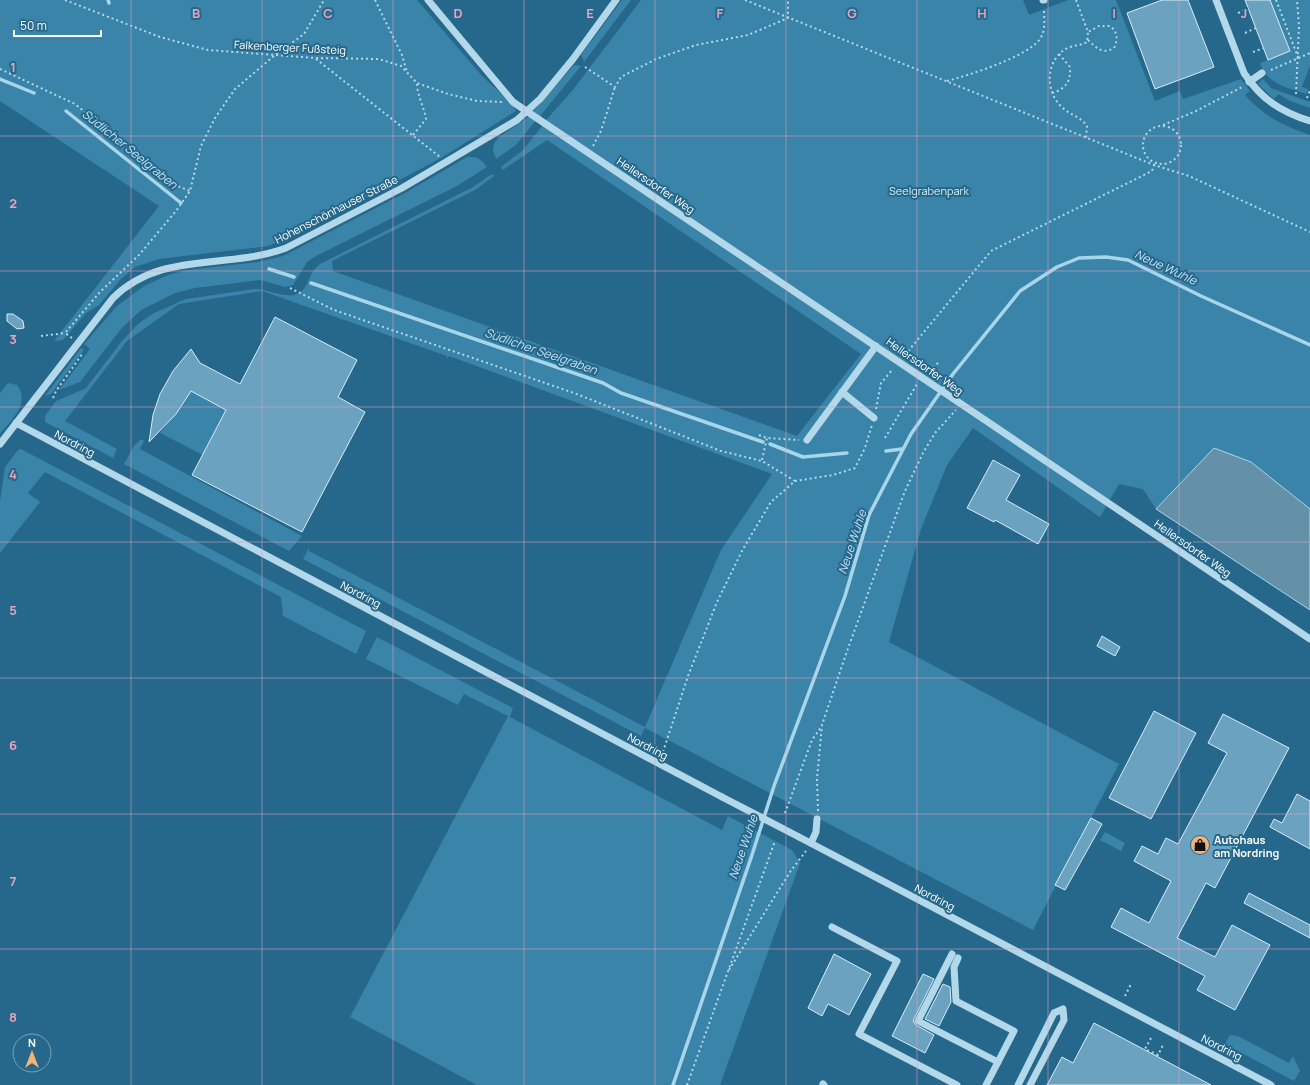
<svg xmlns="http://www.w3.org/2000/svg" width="1310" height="1085" viewBox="0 0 1310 1085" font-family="Manrope,sans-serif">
  <rect width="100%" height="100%" fill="#25688b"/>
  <g fill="#3984a8">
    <path d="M 0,0 L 417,0 L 482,76 L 512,104 L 516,111 L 441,158 L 296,235 L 268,246 L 159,259 L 135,267 L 120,280 L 99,305 L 86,313 L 63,340 L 54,341 L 159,206 L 0,101 Z"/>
    <path d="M 622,0 L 631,0 L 584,62 L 581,55 Z"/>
    <path d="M 641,0 L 1023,0 L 1029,15 L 1068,0 L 1116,0 L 1155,101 L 1180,91 L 1183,99 L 1241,79 L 1250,91 L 1245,95 C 1265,117 1282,125 1310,135 L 1310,509 L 1289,494 L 1214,448 L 1156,509 L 1143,489 L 1119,484 L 1100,517 L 973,428 L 947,465 L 921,529 L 889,642 L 1119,764 L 1033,930 L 645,728 L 641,736 L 303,559 L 309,548 L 309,551 L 645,727 L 721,550 L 772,474 L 449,356 L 447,359 L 447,356 L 262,291 L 179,304 L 127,341 L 65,421 L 117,449 L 113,458 L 45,422 L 45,416 L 56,401 L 86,388 L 122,341 L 138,324 L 154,313 L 186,299 L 254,289 C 269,288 294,305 305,287 C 311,278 310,271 320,264 L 473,187 L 492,174 L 494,176 L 475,190 L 332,261 L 333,271 L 797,436 L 861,354 L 547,140 L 503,170 L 501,167 L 523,150 L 543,125 L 546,127 L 546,120 L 572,91 Z"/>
    <path d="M 1270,0 L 1310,0 L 1310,65 L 1302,87 L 1308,89 L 1306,94 C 1286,87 1268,85 1260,63 L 1290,51 Z"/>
    <path d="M 574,65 L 581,66 L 540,116 L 533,111 Z"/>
    <path d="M 1263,79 L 1271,88 L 1310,102 L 1310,108 L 1290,101 L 1278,94 L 1274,99 L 1258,84 Z"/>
    <path d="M 528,117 L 537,119 L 516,145 L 496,159 L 493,151 L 494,144 L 498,138 Z"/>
    <path d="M 467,157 C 477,156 481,159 487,167 L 457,186 L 316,256 L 307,262 L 293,285 L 285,287 L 260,280 L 195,288 L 175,293 L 141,310 L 121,329 L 80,382 L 59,390 L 90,349 L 84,344 L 117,306 L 144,286 L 168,275 L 187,270 L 258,262 L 283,256 L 405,193 Z"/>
    <path d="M 81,348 L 84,350 L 51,394 L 45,396 Z"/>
    <path d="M 8,383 L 17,385 C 31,403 11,420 0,434 L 0,393 Z"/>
    <path d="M 191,391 L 226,410 L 203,455 L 160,433 L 181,407 Z"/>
    <path d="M 141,439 L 144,441 L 140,449 L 302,536 L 289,551 L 124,464 L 134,446 Z"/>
    <path d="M 21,449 L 366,631 L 356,654 L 283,616 L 281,597 L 45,472 L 28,493 L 40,502 L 0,553 L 0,501 L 5,467 L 18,450 Z"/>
    <path d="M 377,637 L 513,708 L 510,717 L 722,830 L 728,816 L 792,850 L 800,863 L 720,1085 L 477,1085 L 350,1017 L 508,716 L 464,694 L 458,705 L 366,659 Z"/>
    <path d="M 1105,832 L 1125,843 L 1121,851 L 1100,840 Z"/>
    <path d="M 1230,1035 L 1238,1036 L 1289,1063 L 1293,1056 L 1300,1071 L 1294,1081 L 1225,1044 Z"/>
  </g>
  <path fill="#6591a8" stroke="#a7d6eb" d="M 1214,448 L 1251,462 L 1310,509 L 1310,610 L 1156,509 Z"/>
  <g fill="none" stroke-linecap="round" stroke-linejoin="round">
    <g stroke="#a7d6eb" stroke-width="3.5">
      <path d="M 108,0 L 109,3"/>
      <path d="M 0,79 L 34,93"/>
      <path d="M 66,111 L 181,203"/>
      <path d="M 269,269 L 294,277"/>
      <path d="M 311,283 L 603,383 L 621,393 L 763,442"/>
      <path d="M 770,444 L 803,457 L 847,453"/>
      <path d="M 886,451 L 902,449"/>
      <path d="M 673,1085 L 751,858 L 774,786 L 845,596 L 869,515 L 911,434 L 953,374 L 1020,291 L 1057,267 L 1079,258 L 1106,257 L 1128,260 L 1201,296 L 1310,345"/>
    </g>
  </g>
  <g fill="#6aa2bf" stroke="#d7edf8">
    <path d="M 1162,0 L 1188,0 L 1214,67 L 1155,89 L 1127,13 Z"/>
    <path d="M 1245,0 L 1270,0 L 1290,51 L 1268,60 Z"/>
    <path d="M 7,314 L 13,314 L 23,321 L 24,328 L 17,329 L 7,321 Z"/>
    <path d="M 275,317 L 357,360 L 338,397 L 365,412 L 302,532 L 192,475 L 226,410 L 191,391 L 176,414 L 149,442 L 153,415 L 160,394 L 173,371 L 191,349 L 200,363 L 240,384 Z"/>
    <path d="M 993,460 L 1020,475 L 1006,500 L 1049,524 L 1038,544 L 995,520 L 994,522 L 967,508 Z"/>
    <path d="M 1102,636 L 1120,647 L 1115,656 L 1097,646 Z"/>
    <path d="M 1154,711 L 1196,733 L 1151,819 L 1109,798 Z"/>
    <path d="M 1223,714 L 1289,748 L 1215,888 L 1206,883 L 1177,938 L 1215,957 L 1232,925 L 1270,945 L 1235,1010 L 1197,990 L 1205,976 L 1111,927 L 1121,908 L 1149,923 L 1171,881 L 1134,861 L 1142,846 L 1158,854 L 1166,838 L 1178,844 L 1227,753 L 1208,743 Z"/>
    <path d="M 1297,794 L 1310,801 L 1310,849 L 1270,827 L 1274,819 L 1282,823 Z"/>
    <path d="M 1091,818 L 1102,824 L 1065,890 L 1055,885 Z"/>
    <path d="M 1249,893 L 1310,925 L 1310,938 L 1244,903 Z"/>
    <path d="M 834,954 L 871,974 L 849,1015 L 828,1004 L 822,1016 L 808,1008 Z"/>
    <path d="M 923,974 L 934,979 L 913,1021 L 916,1025 L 934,1035 L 925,1053 L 892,1036 Z"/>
    <path d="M 943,984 L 950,987 L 951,1002 L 939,1026 L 925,1019 Z"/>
    <path d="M 1094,1023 L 1211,1085 L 1047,1085 L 1062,1057 L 1073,1063 Z"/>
  </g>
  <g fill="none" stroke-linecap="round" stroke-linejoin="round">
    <g stroke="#b3d8ea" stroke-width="2" stroke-dasharray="2 3" stroke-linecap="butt">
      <path d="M 65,0 L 160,37 L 208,50 L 315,58 L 379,59 L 401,66 L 417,83 L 448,94 L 477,101 L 502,102"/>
      <path d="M 375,0 L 402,55 L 407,72"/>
      <path d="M 745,0 L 1154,165 L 1189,176 L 1310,232"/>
      <path d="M 1076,0 L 1088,32 L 1087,42 C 1080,46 1071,45 1064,50 C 1044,64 1046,95 1064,109 C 1071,115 1082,118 1087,126 L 1086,138"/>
      <path d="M 1276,0 L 1298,57"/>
      <path d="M 1238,13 L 1248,9"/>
      <path d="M 1245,33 L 1256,28"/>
      <path d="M 1088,40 C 1096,47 1102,55 1114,48 C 1118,40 1118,32 1110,26 L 1099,26 L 1088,32"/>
      <path d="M 1253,52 L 1264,48"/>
      <path d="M 316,59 L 440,157"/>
      <path d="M 585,67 L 615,87 L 621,77 L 656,59 L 696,45 L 748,35 L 788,18 L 788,0"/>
      <path d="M 0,69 L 75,104 L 175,185 L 190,191"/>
      <path d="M 1271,70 L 1310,53"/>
      <path d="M 947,81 C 969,75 1027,57 1040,39 C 1046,30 1044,20 1044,9"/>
      <path d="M 1052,93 C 1066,89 1071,81 1070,67 L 1059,54"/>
      <path d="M 1296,94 L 1299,26 L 1297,0"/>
      <path d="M 1307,98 L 1310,90"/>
      <path d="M 1163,125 L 1196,111 L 1242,87"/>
      <circle cx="1162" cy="145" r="19"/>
      <path d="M 413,135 L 426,119 C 424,106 417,96 417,83"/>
      <path d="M 593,146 L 601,131 L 615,87"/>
      <path d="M 290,288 L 334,310 L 574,393 L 721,451 L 762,461 L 795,481"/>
      <path d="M 41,336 L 65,333"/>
      <path d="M 72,338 L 65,333 L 100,292 L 139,255 L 176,211 L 190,191 L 201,146 L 215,118 L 235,89 L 274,56 L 304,34 L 324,0"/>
      <path d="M 905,355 L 991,251 L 1152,171 L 1155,163"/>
      <path d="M 929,371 L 938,363"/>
      <path d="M 53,398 L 56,391 L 83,353"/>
      <path d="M 876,409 L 881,383 L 893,369"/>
      <path d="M 759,435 L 767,438 L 799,440"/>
      <path d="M 885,438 L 917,384"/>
      <path d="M 762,460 L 767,438"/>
      <path d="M 663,752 L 688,676 L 717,602 L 743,549 L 771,502 L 795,481 L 833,475 L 855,468 L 865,448 L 872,425"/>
      <path d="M 818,811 L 817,778 L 822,725 L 846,654 L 905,491 L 923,453 L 935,433 L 956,410"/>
      <path d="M 785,813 L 812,740 L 822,726"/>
      <path d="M 729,970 L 790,872 L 806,851"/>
      <path d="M 1125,996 L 1131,984"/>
      <path d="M 1151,1038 L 1145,1049 L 1158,1055 L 1163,1045"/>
      <path d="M 687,1085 L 775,841"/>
    </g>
    <g stroke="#b3d8ea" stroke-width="7">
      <path d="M 428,0 L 513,102 L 1310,639"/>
      <path d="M 1043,0 L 1044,0"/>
      <path d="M 1216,0 L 1244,73 C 1261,99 1281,112 1310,121"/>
      <path d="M 1249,82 L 1262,73"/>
      <path d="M 842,392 L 874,418"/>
      <path d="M 16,423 L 722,797"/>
      <path d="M 807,440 L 876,346"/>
      <path d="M 0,444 L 113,298 C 162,250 227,270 286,248 L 402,188 L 517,120 L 540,99 L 573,59 L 616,0"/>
      <path d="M 799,837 L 1271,1085"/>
      <path d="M 811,843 L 816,832 L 817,819"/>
      <path d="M 832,927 L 897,961 L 859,1034 L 957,1085"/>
      <path d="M 952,954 L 918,1021 L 998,1062 L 1014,1031 L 956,1001 L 954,967 L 958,958"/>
      <path d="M 823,1084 L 824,1085"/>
      <path d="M 986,1085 L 998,1062"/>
      <path d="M 1018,1085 L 1054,1013 L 1063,1009 L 1064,1020 L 1030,1085"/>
    </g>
    <path stroke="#b3d8ea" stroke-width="7" d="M 722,797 L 799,837"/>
  </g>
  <path fill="none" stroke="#e7a3bd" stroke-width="1" stroke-opacity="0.55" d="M 131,0 L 131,1085M 262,0 L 262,1085M 393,0 L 393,1085M 524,0 L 524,1085M 655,0 L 655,1085M 786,0 L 786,1085M 917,0 L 917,1085M 1048,0 L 1048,1085M 1179,0 L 1179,1085M 0,136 L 1310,136M 0,271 L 1310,271M 0,407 L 1310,407M 0,542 L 1310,542M 0,678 L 1310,678M 0,814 L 1310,814M 0,949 L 1310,949"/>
  <defs>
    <symbol id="shop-disc" viewBox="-11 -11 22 22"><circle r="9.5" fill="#f4b477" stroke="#25688b"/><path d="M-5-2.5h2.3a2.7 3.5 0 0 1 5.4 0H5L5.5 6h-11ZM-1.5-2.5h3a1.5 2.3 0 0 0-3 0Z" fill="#111"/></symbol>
  </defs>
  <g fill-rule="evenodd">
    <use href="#shop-disc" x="1189" y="834" width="22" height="22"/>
  </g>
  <g text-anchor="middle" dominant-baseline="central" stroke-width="4" stroke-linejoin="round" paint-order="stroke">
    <g font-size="11" fill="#fff" stroke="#25688b">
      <text transform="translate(290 47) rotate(3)">Falkenberger Fußsteig</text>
      <text transform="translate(656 185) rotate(34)">Hellersdorfer Weg</text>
      <text transform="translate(336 209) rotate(-27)">Hohenschönhauser Straße</text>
      <text transform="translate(925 366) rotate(35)">Hellersdorfer Weg</text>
      <text transform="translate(75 443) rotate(28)">Nordring</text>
      <text transform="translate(1193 548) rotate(35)">Hellersdorfer Weg</text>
      <text transform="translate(361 594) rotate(28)">Nordring</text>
      <text transform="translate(648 746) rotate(28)">Nordring</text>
      <text transform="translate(935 897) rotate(28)">Nordring</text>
      <text transform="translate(1222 1047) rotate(27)">Nordring</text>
    </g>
    <g font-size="11" fill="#d7edf8" stroke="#25688b">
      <text x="929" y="190">Seelgrabenpark</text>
    </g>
    <g font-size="11" font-weight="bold" fill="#fff" stroke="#25688b" text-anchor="start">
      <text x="1214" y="839">Autohaus<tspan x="1214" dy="13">am Nordring</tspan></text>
    </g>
    <g font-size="12" font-style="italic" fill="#c2e2f2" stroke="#25688b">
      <text transform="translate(130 149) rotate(39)">Südlicher Seelgraben</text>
      <text transform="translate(1166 267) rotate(25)">Neue Wuhle</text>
      <text transform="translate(541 351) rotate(19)">Südlicher Seelgraben</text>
      <text transform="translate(852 542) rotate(-72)">Neue Wuhle</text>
      <text transform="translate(743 847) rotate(-71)">Neue Wuhle</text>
    </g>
  </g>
  <g font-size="13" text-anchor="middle" font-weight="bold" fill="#e7a3bd" stroke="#25688b" stroke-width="4" stroke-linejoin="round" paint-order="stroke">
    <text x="196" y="18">B</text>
    <text x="328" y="18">C</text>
    <text x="458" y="18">D</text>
    <text x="590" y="18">E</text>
    <text x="720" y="18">F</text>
    <text x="852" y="18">G</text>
    <text x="982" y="18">H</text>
    <text x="1114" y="18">I</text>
    <text x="1244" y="18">J</text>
    <text x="13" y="72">1</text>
    <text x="13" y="208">2</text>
    <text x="13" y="344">3</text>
    <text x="13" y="479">4</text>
    <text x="13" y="615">5</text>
    <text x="13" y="750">6</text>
    <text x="13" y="886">7</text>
    <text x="13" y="1022">8</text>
  </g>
  <g transform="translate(32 1053)"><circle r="19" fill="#25688b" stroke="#7ca4b9"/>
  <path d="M0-3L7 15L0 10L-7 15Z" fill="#f4b477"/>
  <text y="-6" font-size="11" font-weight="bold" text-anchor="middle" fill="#ffffff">N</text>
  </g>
  <path d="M14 30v6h87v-6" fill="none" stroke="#ffffff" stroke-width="2"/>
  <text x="20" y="30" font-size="12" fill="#ffffff" stroke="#25688b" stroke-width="3" paint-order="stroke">50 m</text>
</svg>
